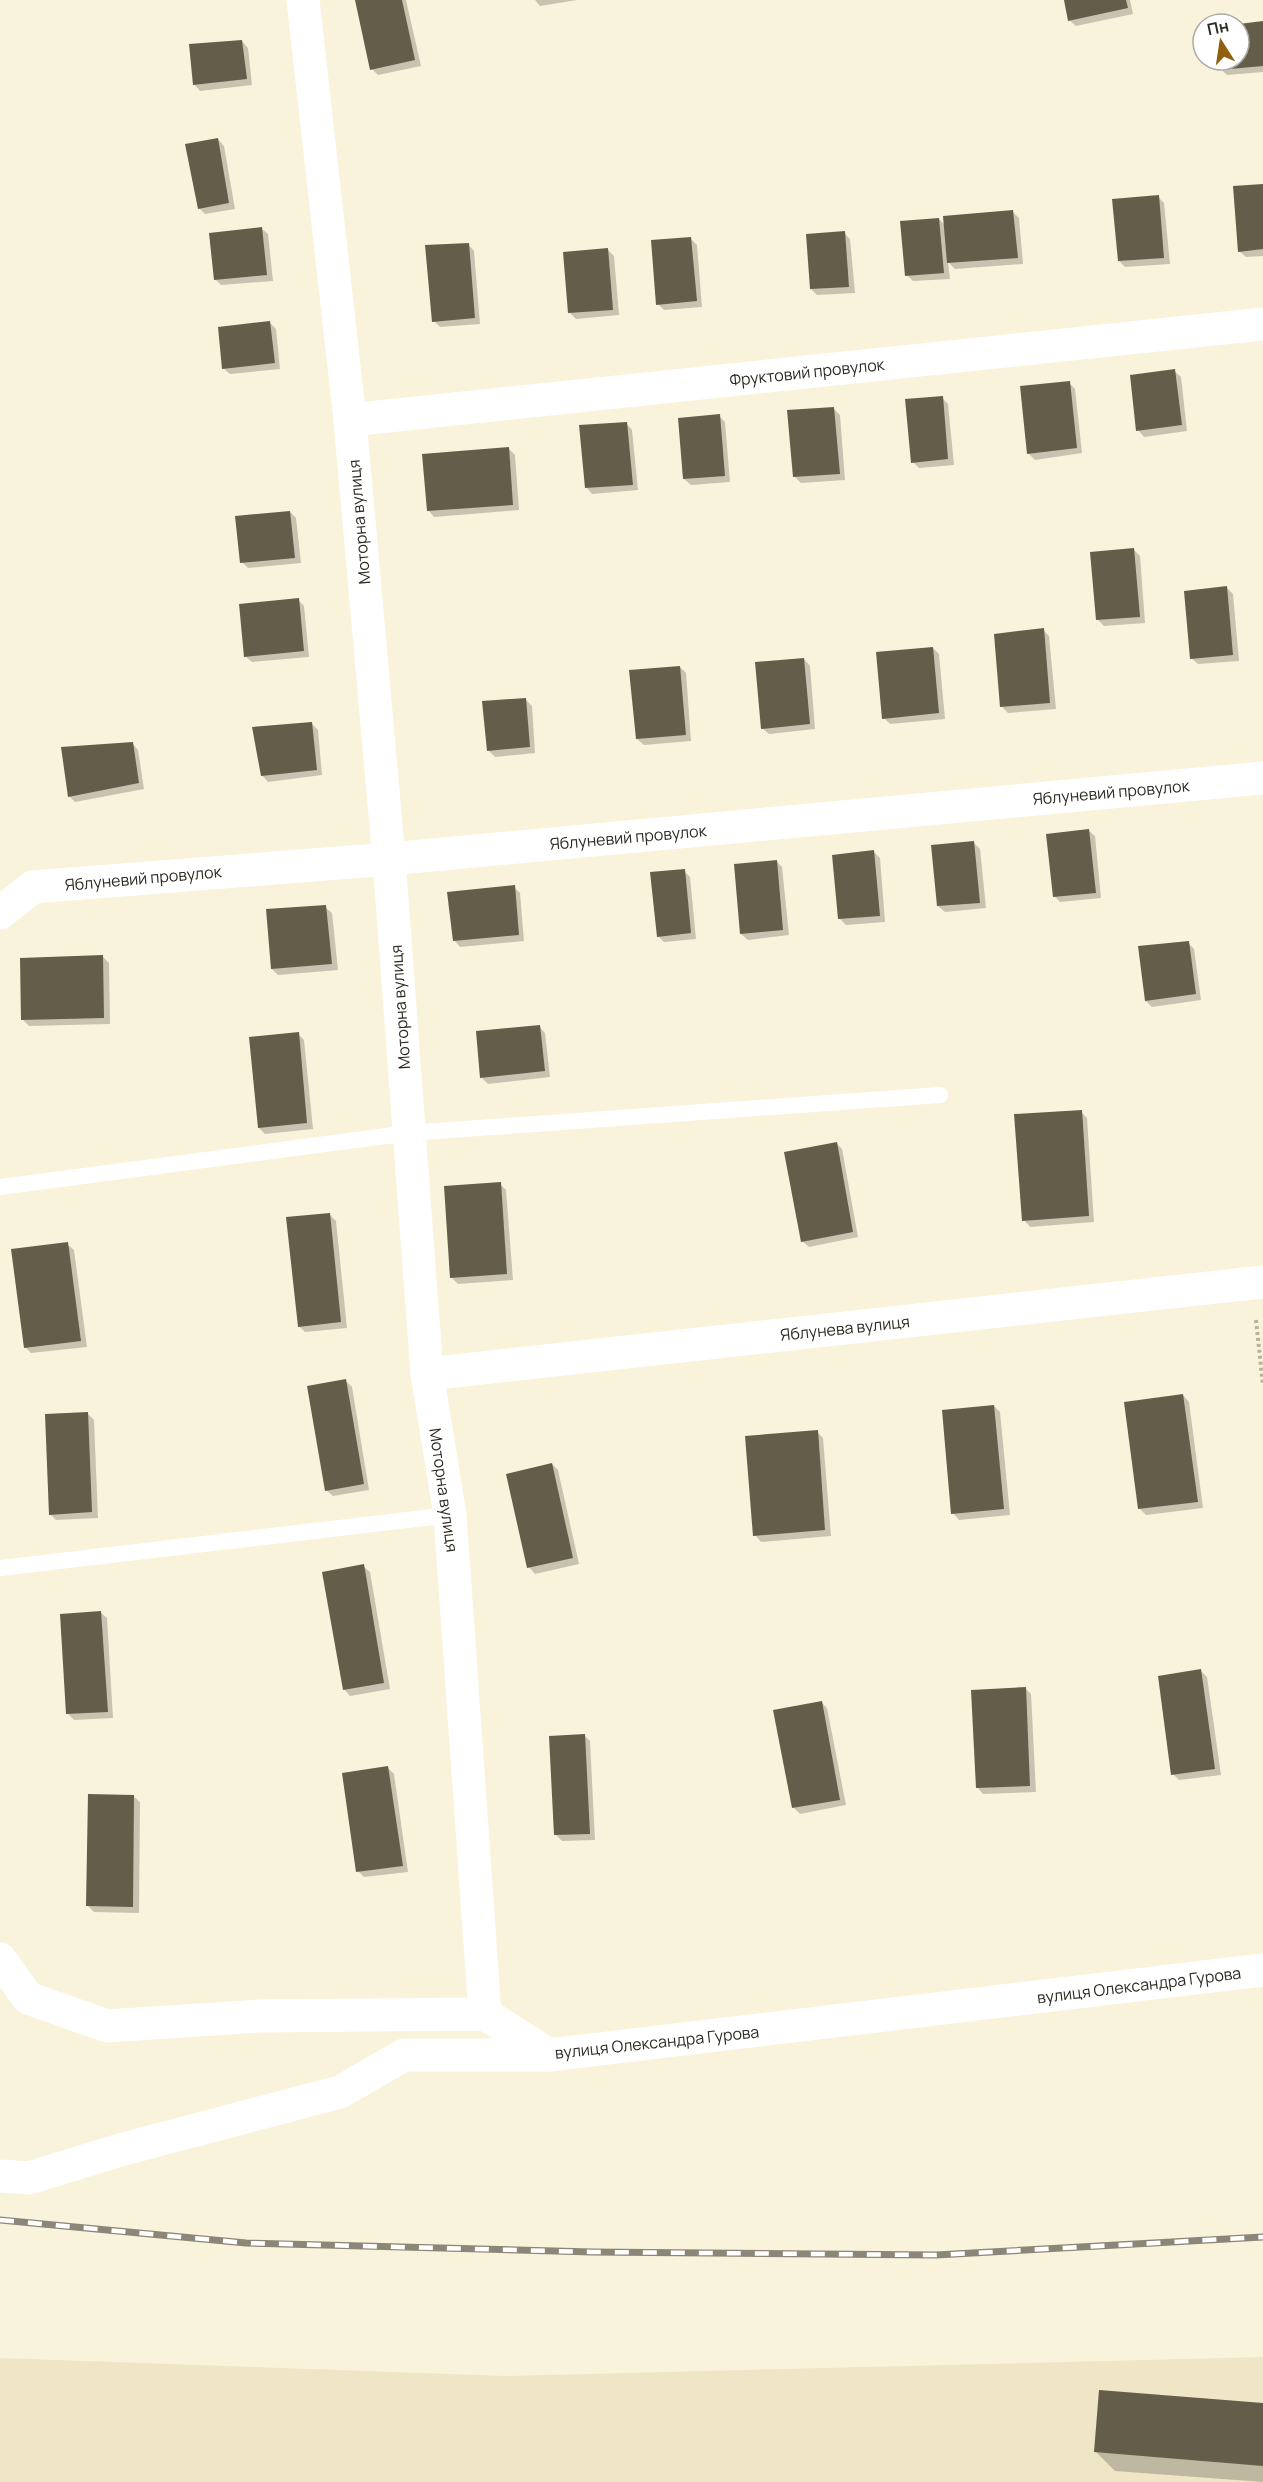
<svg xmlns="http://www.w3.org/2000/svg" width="1263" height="2482" viewBox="0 0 1263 2482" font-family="Manrope,sans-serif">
  <rect width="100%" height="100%" fill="#faf3dc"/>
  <path fill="#efe6c8" d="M 1263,2357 L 1263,2482 L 0,2482 L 0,2358 L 506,2376 Z"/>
  <g fill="#0003">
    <path d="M 357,0 L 406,0 L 421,66 L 378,75 L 372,69 Z"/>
    <path d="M 535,0 L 577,0 L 540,6 Z"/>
    <path d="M 1065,0 L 1130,0 L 1133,14 L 1076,26 L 1069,20 Z"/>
    <path d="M 1263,23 L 1263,72 L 1227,75 L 1221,69 L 1220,60 L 1239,60 L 1239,26 Z"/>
    <path d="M 242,41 L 248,48 L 252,85 L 200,91 L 194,84 Z"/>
    <path d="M 218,139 L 224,146 L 235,209 L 205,214 L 199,208 Z"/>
    <path d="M 1263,185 L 1263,256 L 1246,257 L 1239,251 Z"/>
    <path d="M 1158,197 L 1164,203 L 1170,264 L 1125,267 L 1119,261 Z"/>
    <path d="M 1013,212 L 1019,218 L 1023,264 L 955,269 L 948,262 L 950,279 L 913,281 L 907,275 L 939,219 L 946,226 Z"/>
    <path d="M 261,228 L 268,234 L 273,281 L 221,285 L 215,279 Z"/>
    <path d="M 844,233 L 850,239 L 855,293 L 817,295 L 811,289 Z"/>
    <path d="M 691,239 L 697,245 L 702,307 L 664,310 L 658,304 Z"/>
    <path d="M 468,244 L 474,251 L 480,324 L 440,327 L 434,321 Z"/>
    <path d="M 608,250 L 614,256 L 619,315 L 576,319 L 570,313 Z"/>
    <path d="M 270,323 L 276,329 L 280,369 L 230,374 L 223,368 Z"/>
    <path d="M 1174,371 L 1181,377 L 1187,431 L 1144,437 L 1138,430 Z"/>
    <path d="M 1069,383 L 1075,389 L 1082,453 L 1035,460 L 1029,454 Z"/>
    <path d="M 942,398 L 948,404 L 954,465 L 919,468 L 913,462 Z"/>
    <path d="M 834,409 L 840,415 L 845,480 L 801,483 L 795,477 Z"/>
    <path d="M 719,416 L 725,422 L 730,482 L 691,485 L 684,479 Z"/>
    <path d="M 626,423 L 632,430 L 638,490 L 592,494 L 586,487 Z"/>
    <path d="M 509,449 L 515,455 L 519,510 L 434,517 L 428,510 Z"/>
    <path d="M 290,512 L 296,518 L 301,563 L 248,568 L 242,562 Z"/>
    <path d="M 1134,550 L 1140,556 L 1145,623 L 1104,626 L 1097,619 Z"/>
    <path d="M 1227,588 L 1233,594 L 1239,661 L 1198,664 L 1191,658 Z"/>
    <path d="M 298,600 L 304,606 L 309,657 L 252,662 L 245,656 Z"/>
    <path d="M 1043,630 L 1049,636 L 1056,709 L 1008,713 L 1002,707 Z"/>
    <path d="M 933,648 L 939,654 L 945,719 L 890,724 L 884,718 Z"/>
    <path d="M 804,659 L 810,666 L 815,729 L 769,734 L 762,728 Z"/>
    <path d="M 680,667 L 686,673 L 691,741 L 644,745 L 637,739 Z"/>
    <path d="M 525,699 L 532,706 L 535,753 L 495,757 L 489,751 Z"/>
    <path d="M 312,724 L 318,730 L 322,775 L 268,782 L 262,775 Z"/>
    <path d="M 132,743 L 138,750 L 144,789 L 75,802 L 69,796 Z"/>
    <path d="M 1088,830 L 1095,836 L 1101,898 L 1060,902 L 1054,896 Z"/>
    <path d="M 974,843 L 980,849 L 986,908 L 945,912 L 938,906 Z"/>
    <path d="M 874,852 L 880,858 L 885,922 L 846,925 L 840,919 Z"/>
    <path d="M 776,861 L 782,867 L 789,935 L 748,940 L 741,934 Z"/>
    <path d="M 684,871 L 690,877 L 696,939 L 664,942 L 658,936 Z"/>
    <path d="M 514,887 L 520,893 L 524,941 L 460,947 L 454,940 Z"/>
    <path d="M 325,907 L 332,913 L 338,970 L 278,975 L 272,969 Z"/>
    <path d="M 1188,943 L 1194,949 L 1201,1000 L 1152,1007 L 1146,1001 Z"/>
    <path d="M 103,957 L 109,963 L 110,1024 L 29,1026 L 23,1020 Z"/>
    <path d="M 539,1026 L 545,1033 L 550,1077 L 488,1084 L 482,1078 Z"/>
    <path d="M 298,1034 L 304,1040 L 313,1129 L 265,1134 L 259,1128 Z"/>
    <path d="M 1081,1112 L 1087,1118 L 1094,1222 L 1030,1227 L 1024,1220 Z"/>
    <path d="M 836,1143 L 842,1149 L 858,1237 L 809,1247 L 802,1241 Z"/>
    <path d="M 500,1184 L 506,1190 L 513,1280 L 458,1284 L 452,1278 Z"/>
    <path d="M 330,1215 L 336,1221 L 347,1328 L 305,1332 L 299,1326 Z"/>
    <path d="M 67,1244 L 74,1250 L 87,1347 L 31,1353 L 25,1347 Z"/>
    <path d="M 346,1381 L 352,1387 L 369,1490 L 333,1496 L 326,1490 Z"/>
    <path d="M 1183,1395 L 1189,1402 L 1203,1508 L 1146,1515 L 1139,1508 Z"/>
    <path d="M 994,1406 L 1000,1412 L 1010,1515 L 959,1520 L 953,1513 Z"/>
    <path d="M 88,1414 L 94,1420 L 98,1518 L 56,1520 L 50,1514 Z"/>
    <path d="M 817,1432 L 823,1438 L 831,1536 L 761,1542 L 755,1535 Z"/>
    <path d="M 552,1464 L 558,1470 L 579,1564 L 535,1574 L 529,1567 Z"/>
    <path d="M 363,1566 L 370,1572 L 390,1689 L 350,1696 L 344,1689 Z"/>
    <path d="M 100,1612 L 107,1618 L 113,1718 L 74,1720 L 68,1714 Z"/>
    <path d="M 1201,1671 L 1207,1677 L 1221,1775 L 1179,1780 L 1173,1774 Z"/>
    <path d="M 1025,1688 L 1031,1694 L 1036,1792 L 983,1794 L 977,1787 Z"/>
    <path d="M 821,1702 L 827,1708 L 846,1805 L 800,1814 L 794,1808 Z"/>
    <path d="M 584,1735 L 590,1741 L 595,1840 L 562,1841 L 555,1834 Z"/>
    <path d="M 388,1768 L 394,1774 L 408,1872 L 364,1877 L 358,1871 Z"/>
    <path d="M 133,1796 L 140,1802 L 139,1913 L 94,1912 L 88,1906 Z"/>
    <path d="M 1263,2405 L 1263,2482 L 1115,2471 L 1096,2452 Z"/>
  </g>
  <g fill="#635d4a">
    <path d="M 355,0 L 402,0 L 415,60 L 370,70 Z"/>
    <path d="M 1064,0 L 1126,0 L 1128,8 L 1068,21 Z"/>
    <path d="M 1263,21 L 1263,66 L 1219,70 L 1218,60 L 1239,60 L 1239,24 Z"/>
    <path d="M 242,40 L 247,79 L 193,85 L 189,44 Z"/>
    <path d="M 218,138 L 229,203 L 198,209 L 185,144 Z"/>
    <path d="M 1263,184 L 1263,249 L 1238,252 L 1233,186 Z"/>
    <path d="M 1159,195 L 1164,258 L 1118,261 L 1112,199 Z"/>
    <path d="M 1013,210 L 1018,258 L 947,263 L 943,216 Z"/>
    <path d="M 939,218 L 944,273 L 905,276 L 900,221 Z"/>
    <path d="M 262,227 L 267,275 L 214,280 L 209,233 Z"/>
    <path d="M 845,231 L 849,287 L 810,289 L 806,234 Z"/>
    <path d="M 691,237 L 697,301 L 656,305 L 651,240 Z"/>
    <path d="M 469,243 L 475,318 L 432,322 L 425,245 Z"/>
    <path d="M 608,248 L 613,310 L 568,313 L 563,252 Z"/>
    <path d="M 270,321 L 275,363 L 222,369 L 218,327 Z"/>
    <path d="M 1175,369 L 1182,425 L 1136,431 L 1130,375 Z"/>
    <path d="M 1070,381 L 1077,448 L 1027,454 L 1020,386 Z"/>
    <path d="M 943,396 L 948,459 L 911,463 L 905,399 Z"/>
    <path d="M 834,407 L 840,474 L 793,477 L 787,410 Z"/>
    <path d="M 720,414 L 725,476 L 683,479 L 678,418 Z"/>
    <path d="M 627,422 L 633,485 L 585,488 L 579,425 Z"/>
    <path d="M 509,447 L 513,505 L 427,511 L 422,454 Z"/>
    <path d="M 290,511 L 295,558 L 240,563 L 235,516 Z"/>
    <path d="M 1134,548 L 1140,617 L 1096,620 L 1090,552 Z"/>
    <path d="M 1227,586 L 1233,655 L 1190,659 L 1184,591 Z"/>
    <path d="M 299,598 L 304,651 L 244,657 L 239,604 Z"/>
    <path d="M 1044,628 L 1050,703 L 1000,707 L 994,634 Z"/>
    <path d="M 933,647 L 939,713 L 882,719 L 876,652 Z"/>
    <path d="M 804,658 L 810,724 L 761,729 L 755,662 Z"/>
    <path d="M 680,666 L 686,735 L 636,739 L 629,670 Z"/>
    <path d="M 526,698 L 530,747 L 487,751 L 482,701 Z"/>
    <path d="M 312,722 L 317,770 L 261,776 L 252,727 Z"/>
    <path d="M 133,742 L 139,783 L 68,797 L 61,747 Z"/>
    <path d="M 1089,829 L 1096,893 L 1053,897 L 1046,834 Z"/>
    <path d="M 974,841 L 980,903 L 937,906 L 931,845 Z"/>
    <path d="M 874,850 L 880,916 L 838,919 L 832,855 Z"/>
    <path d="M 777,860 L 783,930 L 740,934 L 734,864 Z"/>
    <path d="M 685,869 L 691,933 L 657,937 L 650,872 Z"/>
    <path d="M 515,885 L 519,935 L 453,941 L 447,892 Z"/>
    <path d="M 326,905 L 332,964 L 271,969 L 266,909 Z"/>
    <path d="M 1189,941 L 1196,994 L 1145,1001 L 1138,946 Z"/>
    <path d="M 103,955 L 104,1018 L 21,1020 L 20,958 Z"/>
    <path d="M 540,1025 L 545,1071 L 480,1078 L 476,1031 Z"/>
    <path d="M 299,1032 L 307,1123 L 258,1128 L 249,1037 Z"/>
    <path d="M 1082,1110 L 1089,1216 L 1022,1221 L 1014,1114 Z"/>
    <path d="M 837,1142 L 853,1232 L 801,1242 L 784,1152 Z"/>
    <path d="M 501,1182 L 507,1274 L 450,1278 L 444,1186 Z"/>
    <path d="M 330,1213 L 341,1322 L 298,1327 L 286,1217 Z"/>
    <path d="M 68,1242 L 81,1341 L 24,1348 L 11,1249 Z"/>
    <path d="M 346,1379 L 364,1484 L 325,1491 L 307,1386 Z"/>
    <path d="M 1183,1394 L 1198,1502 L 1138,1509 L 1124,1402 Z"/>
    <path d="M 994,1405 L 1004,1509 L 951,1514 L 942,1410 Z"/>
    <path d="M 88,1412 L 92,1512 L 49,1515 L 45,1414 Z"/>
    <path d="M 818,1430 L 825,1530 L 753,1536 L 745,1436 Z"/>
    <path d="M 552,1463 L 573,1558 L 527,1568 L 506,1474 Z"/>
    <path d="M 364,1564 L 384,1683 L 343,1690 L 322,1572 Z"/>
    <path d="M 101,1611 L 108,1712 L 66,1714 L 60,1614 Z"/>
    <path d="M 1201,1669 L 1215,1769 L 1171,1775 L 1158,1676 Z"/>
    <path d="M 1026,1687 L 1030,1786 L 976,1788 L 971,1690 Z"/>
    <path d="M 822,1701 L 840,1800 L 792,1808 L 773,1710 Z"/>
    <path d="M 585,1734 L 590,1834 L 554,1835 L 549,1736 Z"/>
    <path d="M 388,1766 L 403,1866 L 356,1872 L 342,1773 Z"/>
    <path d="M 88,1794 L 134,1795 L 133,1907 L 86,1906 Z"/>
    <path d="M 1099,2390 L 1263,2403 L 1263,2466 L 1094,2452 Z"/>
  </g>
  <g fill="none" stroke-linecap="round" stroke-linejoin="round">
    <path stroke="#b7b19f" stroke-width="4" stroke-dasharray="3 3" stroke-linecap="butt" d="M 1256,1320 L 1263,1385"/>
    <g stroke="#fff" stroke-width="16">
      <path d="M 0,1187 L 409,1133 L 940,1095"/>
      <path d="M 0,1568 L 450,1515"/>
    </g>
    <g stroke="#fff" stroke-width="33">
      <path d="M 303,0 L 350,420 L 389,859 L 427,1374 L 450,1515 L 485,2014"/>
      <path d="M 350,420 L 1263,324"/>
      <path d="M 0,913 L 33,887 L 389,859 L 1263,778"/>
      <path d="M 427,1374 L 1263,1282"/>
      <path d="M 0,1959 L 28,1998 L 107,2026 L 259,2016 L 485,2014 L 549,2055 L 1263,1970"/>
      <path d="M 0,2176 L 29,2178 L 120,2150 L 340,2092 L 404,2055 L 549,2055"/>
    </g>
    <defs>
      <path id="rail" d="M 0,2220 L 246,2243 L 592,2252 L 936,2255 L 1263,2237"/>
    </defs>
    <use href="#rail" stroke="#8b8677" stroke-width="7"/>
    <use href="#rail" stroke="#fff" stroke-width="4.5" stroke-dasharray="14" stroke-linecap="butt"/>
  </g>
  <g text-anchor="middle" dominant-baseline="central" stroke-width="6" stroke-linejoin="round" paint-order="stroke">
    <g font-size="16" fill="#2e2b23" stroke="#fff">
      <text transform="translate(807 372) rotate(-6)">Фруктовий провулок</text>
      <text transform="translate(359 522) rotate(-95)">Моторна вулиця</text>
      <text transform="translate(1111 792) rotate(-5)">Яблуневий провулок</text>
      <text transform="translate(628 837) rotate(-5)">Яблуневий провулок</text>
      <text transform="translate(143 878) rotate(-5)">Яблуневий провулок</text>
      <text transform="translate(400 1007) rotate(-94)">Моторна вулиця</text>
      <text transform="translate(845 1328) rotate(-6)">Яблунева вулиця</text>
      <text transform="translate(444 1490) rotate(82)">Моторна вулиця</text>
      <text transform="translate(1139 1985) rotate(-7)">вулиця Олександра Гурова</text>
      <text transform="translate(657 2042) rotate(-6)">вулиця Олександра Гурова</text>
    </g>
  </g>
  <g transform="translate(1221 42) rotate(348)"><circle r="28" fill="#ffffff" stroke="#abaaa7" stroke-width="1.5"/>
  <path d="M0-4.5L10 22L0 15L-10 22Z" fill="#91600e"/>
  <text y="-9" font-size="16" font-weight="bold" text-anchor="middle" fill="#2e2b23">Пн</text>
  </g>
</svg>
